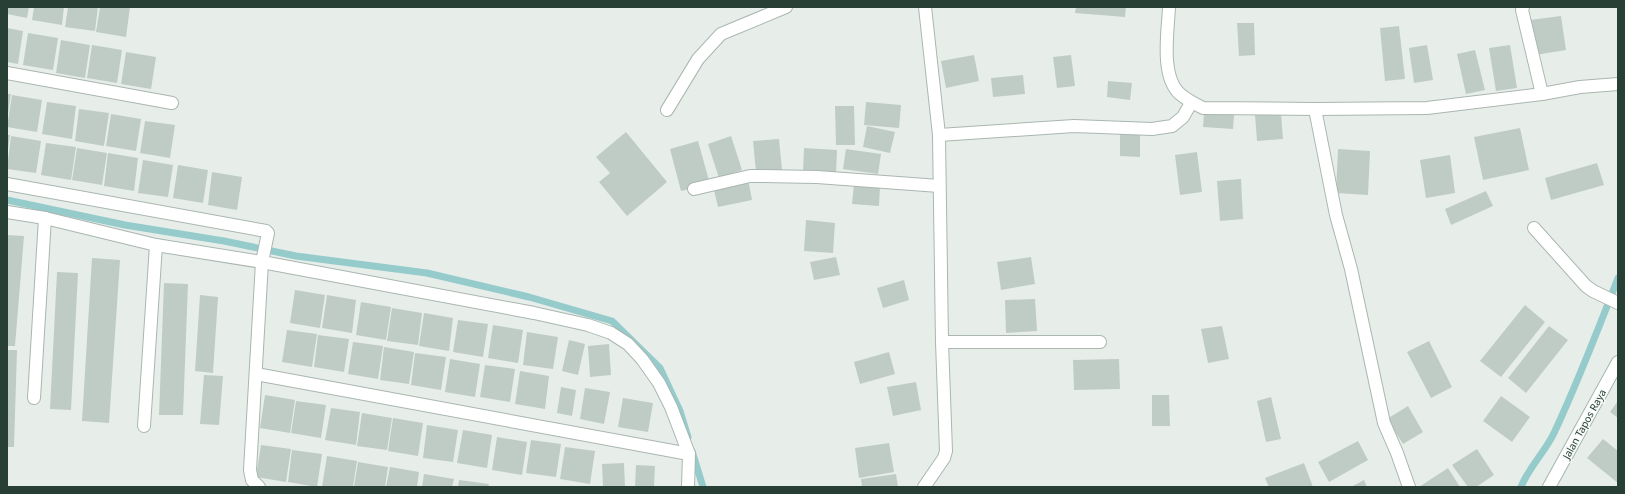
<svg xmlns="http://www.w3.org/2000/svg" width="1625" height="494" viewBox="0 0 1625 494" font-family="'Noto Sans',sans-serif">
  <rect width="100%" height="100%" fill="#e7eeea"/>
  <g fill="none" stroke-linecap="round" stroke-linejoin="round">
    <g stroke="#96cbcc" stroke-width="7">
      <path d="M 7,200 L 125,225 L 224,241 L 296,256 L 427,273 L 529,297 L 612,321 L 660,368 L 680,411 L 688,437"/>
      <path d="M 692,451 L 703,487"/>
      <path d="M 1521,487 C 1529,467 1545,452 1554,433 C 1578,382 1598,330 1618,278"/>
    </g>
  </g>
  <g fill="#bfccc5">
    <path d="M 7,7 L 29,7 L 27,18 L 7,14 Z"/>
    <path d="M 34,7 L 64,7 L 62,25 L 32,20 Z"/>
    <path d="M 68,7 L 98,7 L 95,31 L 65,27 Z"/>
    <path d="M 100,7 L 130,7 L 126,37 L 96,32 Z"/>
    <path d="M 1076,7 L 1126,7 L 1125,17 L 1075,13 Z"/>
    <path d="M 1561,16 L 1566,50 L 1535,55 L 1530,20 Z"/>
    <path d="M 1237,23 L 1254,23 L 1255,55 L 1239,56 Z"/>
    <path d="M 1399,26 L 1405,79 L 1385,81 L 1380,28 Z"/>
    <path d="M 7,28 L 23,31 L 18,64 L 7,62 Z"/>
    <path d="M 28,33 L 58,38 L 53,70 L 23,65 Z"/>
    <path d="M 61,40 L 90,45 L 85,78 L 56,73 Z"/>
    <path d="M 92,45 L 122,50 L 117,83 L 87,78 Z"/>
    <path d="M 1427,45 L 1433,80 L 1414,83 L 1409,48 Z"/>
    <path d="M 1510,45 L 1517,88 L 1496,91 L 1489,48 Z"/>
    <path d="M 1475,50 L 1485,90 L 1466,94 L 1457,54 Z"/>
    <path d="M 126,52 L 156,57 L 151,89 L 121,84 Z"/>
    <path d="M 974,55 L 979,81 L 946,88 L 941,61 Z"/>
    <path d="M 1071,55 L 1075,86 L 1057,88 L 1053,57 Z"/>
    <path d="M 1023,75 L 1025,94 L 993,97 L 991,78 Z"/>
    <path d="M 1108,81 L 1132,83 L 1130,100 L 1107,97 Z"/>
    <path d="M 7,94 L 11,94 L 8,114 L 7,114 Z"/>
    <path d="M 12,95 L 42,100 L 37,132 L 7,127 Z"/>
    <path d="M 47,102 L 76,106 L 72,139 L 42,134 Z"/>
    <path d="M 866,102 L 901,105 L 899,128 L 864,125 Z"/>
    <path d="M 835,106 L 854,106 L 855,145 L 836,145 Z"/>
    <path d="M 79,109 L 109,113 L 104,146 L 75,141 Z"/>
    <path d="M 1204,113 L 1234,115 L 1233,129 L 1203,127 Z"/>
    <path d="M 111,114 L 141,119 L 136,151 L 106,146 Z"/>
    <path d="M 1281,114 L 1283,139 L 1257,141 L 1255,115 Z"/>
    <path d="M 145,121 L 175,125 L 170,158 L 140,153 Z"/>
    <path d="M 867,126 L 895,132 L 890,153 L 863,147 Z"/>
    <path d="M 1520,128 L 1529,170 L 1483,180 L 1474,137 Z"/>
    <path d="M 626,132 L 667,182 L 627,216 L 599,182 L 610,173 L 596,157 Z"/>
    <path d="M 1120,133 L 1140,134 L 1140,157 L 1120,156 Z"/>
    <path d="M 7,135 L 10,135 L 8,149 L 7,149 Z"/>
    <path d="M 11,136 L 41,141 L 36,173 L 7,169 Z"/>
    <path d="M 731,136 L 742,170 L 719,178 L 708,144 Z"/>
    <path d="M 779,139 L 782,170 L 756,172 L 753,141 Z"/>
    <path d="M 698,141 L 710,184 L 681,191 L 670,149 Z"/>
    <path d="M 46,143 L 76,147 L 71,180 L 41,175 Z"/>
    <path d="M 77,148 L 107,153 L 102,185 L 72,180 Z"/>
    <path d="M 804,148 L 837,150 L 836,174 L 803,173 Z"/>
    <path d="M 846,149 L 881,154 L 878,174 L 843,169 Z"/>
    <path d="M 1338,149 L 1370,151 L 1368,195 L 1336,193 Z"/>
    <path d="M 1197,152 L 1202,192 L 1180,195 L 1175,155 Z"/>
    <path d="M 108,153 L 138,158 L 134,191 L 104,186 Z"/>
    <path d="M 1450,155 L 1455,193 L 1426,198 L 1420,160 Z"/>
    <path d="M 143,160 L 173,165 L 168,197 L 138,193 Z"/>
    <path d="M 1597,163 L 1604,185 L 1551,200 L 1545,178 Z"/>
    <path d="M 178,165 L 208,170 L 203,203 L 173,198 Z"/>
    <path d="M 212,172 L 242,177 L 237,210 L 208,205 Z"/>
    <path d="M 748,179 L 752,200 L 718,207 L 713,186 Z"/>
    <path d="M 1241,179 L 1243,219 L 1220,221 L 1217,181 Z"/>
    <path d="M 854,184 L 880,186 L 879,206 L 852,204 Z"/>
    <path d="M 1486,191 L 1493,206 L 1451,225 L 1445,209 Z"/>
    <path d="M 806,220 L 835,223 L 833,253 L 804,251 Z"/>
    <path d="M 7,235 L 24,236 L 15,346 L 7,346 Z"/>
    <path d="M 836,257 L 840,275 L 814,280 L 810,262 Z"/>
    <path d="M 1031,257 L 1035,284 L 1001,290 L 997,262 Z"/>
    <path d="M 92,258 L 120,260 L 109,423 L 82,421 Z"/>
    <path d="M 57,272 L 78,273 L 71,410 L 50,409 Z"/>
    <path d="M 904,280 L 909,300 L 883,308 L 877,288 Z"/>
    <path d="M 164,283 L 188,284 L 183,415 L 159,415 Z"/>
    <path d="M 295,290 L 325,295 L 320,328 L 290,323 Z"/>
    <path d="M 200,295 L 218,297 L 213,373 L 195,371 Z"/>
    <path d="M 327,295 L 356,300 L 352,333 L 322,328 Z"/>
    <path d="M 1035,299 L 1037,331 L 1006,333 L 1005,300 Z"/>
    <path d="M 361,302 L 391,307 L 386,340 L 356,335 Z"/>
    <path d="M 1525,305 L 1545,322 L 1501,377 L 1480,361 Z"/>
    <path d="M 392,308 L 422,313 L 418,345 L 387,341 Z"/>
    <path d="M 424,313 L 453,318 L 449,351 L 419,346 Z"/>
    <path d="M 458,320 L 488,324 L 483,357 L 453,352 Z"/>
    <path d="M 493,325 L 523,330 L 518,363 L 488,358 Z"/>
    <path d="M 1222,326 L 1229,359 L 1208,363 L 1201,329 Z"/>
    <path d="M 1549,326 L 1568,340 L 1526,393 L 1508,378 Z"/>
    <path d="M 287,330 L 317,334 L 312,367 L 282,362 Z"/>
    <path d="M 527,332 L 558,337 L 553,369 L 523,365 Z"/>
    <path d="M 318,335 L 349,339 L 344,372 L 314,367 Z"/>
    <path d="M 569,340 L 585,344 L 578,375 L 562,371 Z"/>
    <path d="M 1429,341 L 1452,387 L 1431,398 L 1407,352 Z"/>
    <path d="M 353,342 L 383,346 L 378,379 L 348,374 Z"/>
    <path d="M 609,344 L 611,375 L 590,377 L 588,346 Z"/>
    <path d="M 384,347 L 414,352 L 409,384 L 380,380 Z"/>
    <path d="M 7,350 L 17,350 L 14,447 L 7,447 Z"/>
    <path d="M 889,352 L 895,374 L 860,384 L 854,362 Z"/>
    <path d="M 415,353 L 446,357 L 441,390 L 411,385 Z"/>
    <path d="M 450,359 L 480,364 L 475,397 L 445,392 Z"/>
    <path d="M 1119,359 L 1120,389 L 1074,390 L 1073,360 Z"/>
    <path d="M 485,365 L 515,369 L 510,402 L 480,397 Z"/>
    <path d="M 520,371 L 549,376 L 545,409 L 515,404 Z"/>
    <path d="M 204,375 L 223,376 L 219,425 L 200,424 Z"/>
    <path d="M 916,382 L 921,410 L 893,416 L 887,387 Z"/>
    <path d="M 561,387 L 576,390 L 572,416 L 557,413 Z"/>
    <path d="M 585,388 L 610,392 L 604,424 L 580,419 Z"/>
    <path d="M 265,395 L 295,400 L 290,433 L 260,428 Z"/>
    <path d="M 1152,395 L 1169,395 L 1170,426 L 1152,426 Z"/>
    <path d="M 1501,396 L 1530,417 L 1512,442 L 1483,421 Z"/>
    <path d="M 1271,397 L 1281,439 L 1266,442 L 1257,401 Z"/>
    <path d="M 623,398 L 653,403 L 648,432 L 618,427 Z"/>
    <path d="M 296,401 L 326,405 L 321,438 L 291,433 Z"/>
    <path d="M 1618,401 L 1618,418 L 1610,412 Z"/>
    <path d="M 1408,406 L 1423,432 L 1403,444 L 1387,419 Z"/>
    <path d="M 331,408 L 360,412 L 356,445 L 325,440 Z"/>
    <path d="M 362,413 L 392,418 L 387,450 L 357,446 Z"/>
    <path d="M 393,418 L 423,423 L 418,456 L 388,451 Z"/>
    <path d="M 427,425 L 458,430 L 453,462 L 423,458 Z"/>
    <path d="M 463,430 L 492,435 L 487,468 L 457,463 Z"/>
    <path d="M 497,437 L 527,442 L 522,475 L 492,470 Z"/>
    <path d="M 1603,439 L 1618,451 L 1618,483 L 1587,458 Z"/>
    <path d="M 531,440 L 561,444 L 556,477 L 526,473 Z"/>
    <path d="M 1358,441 L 1368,460 L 1329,482 L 1318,462 Z"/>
    <path d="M 889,443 L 894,472 L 859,478 L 855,448 Z"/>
    <path d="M 261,445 L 291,449 L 286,482 L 256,477 Z"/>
    <path d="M 565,447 L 595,451 L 590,484 L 560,479 Z"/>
    <path d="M 1477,449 L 1494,475 L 1476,487 L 1468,487 L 1452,465 Z"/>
    <path d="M 292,450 L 322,454 L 317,487 L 288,482 Z"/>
    <path d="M 327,456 L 357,461 L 353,487 L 322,487 Z"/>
    <path d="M 358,462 L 388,467 L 385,487 L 354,487 Z"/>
    <path d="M 624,463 L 625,487 L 603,487 L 602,464 Z"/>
    <path d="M 1304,463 L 1313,487 L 1269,487 L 1265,478 Z"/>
    <path d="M 636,465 L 655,466 L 654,487 L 635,487 Z"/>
    <path d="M 390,467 L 419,472 L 417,487 L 386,487 Z"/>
    <path d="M 1448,468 L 1460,487 L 1419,487 Z"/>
    <path d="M 424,474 L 454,479 L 452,487 L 422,487 Z"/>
    <path d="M 896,474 L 898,487 L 862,487 L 861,479 Z"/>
    <path d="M 459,480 L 489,484 L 488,487 L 458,487 Z"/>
    <path d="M 1364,480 L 1367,487 L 1351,487 Z"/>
  </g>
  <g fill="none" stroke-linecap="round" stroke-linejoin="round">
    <defs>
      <g id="minor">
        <path d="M 1169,7 C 1168,31 1160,76 1180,94 C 1187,100 1195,104 1203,108 L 1315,109 L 1427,108 L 1542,94 L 1580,87 L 1618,84"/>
        <path d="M 1523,7 L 1522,10 L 1542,94"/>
        <path d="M 7,73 L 172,103"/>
        <path d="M 1315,109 L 1336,215 L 1351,269 L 1384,423 L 1397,453 L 1409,487"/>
        <path d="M 667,110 L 698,59 L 721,34 L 786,7"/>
        <path d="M 939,135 L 1074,126 L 1152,129 L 1172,126 L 1183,117 L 1191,103"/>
        <path d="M 7,184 L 266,231 L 268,233 L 262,262 L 156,245 L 45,218 L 7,212"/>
        <path d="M 694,189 L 750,176 L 763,176 L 817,177 L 939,186"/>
        <path d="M 1534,228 L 1586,286 L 1593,291 L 1618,303"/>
        <path d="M 942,342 L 1100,342"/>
        <path d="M 256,374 L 689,454"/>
        <path d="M 34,398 L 45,218"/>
        <path d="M 144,426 L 156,245"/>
        <path d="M 259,487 L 252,480 L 250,470 L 262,262 L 534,313 L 588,325 L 611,333 L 628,344 L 642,359 L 659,383 L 671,407 L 689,454 L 688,487"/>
        <path d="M 924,487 L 944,458 L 946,451 L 942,342 L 939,135 L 925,7"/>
      </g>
      <path id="secondary" d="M 1549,487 L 1618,362"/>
    </defs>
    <use href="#minor" stroke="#aab6b0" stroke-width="14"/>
    <use href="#secondary" stroke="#a3b6ad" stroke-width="14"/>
    <use href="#minor" stroke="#fff" stroke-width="12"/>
    <use href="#secondary" stroke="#fff" stroke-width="12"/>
  </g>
  <g text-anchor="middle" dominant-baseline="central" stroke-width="3" stroke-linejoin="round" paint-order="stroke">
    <g font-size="10" fill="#273f35" stroke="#f7fbf9">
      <text transform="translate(1584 424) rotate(-61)">Jalan Tapos Raya</text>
    </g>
  </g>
  <rect width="1625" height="494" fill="none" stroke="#273f35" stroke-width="16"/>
</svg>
